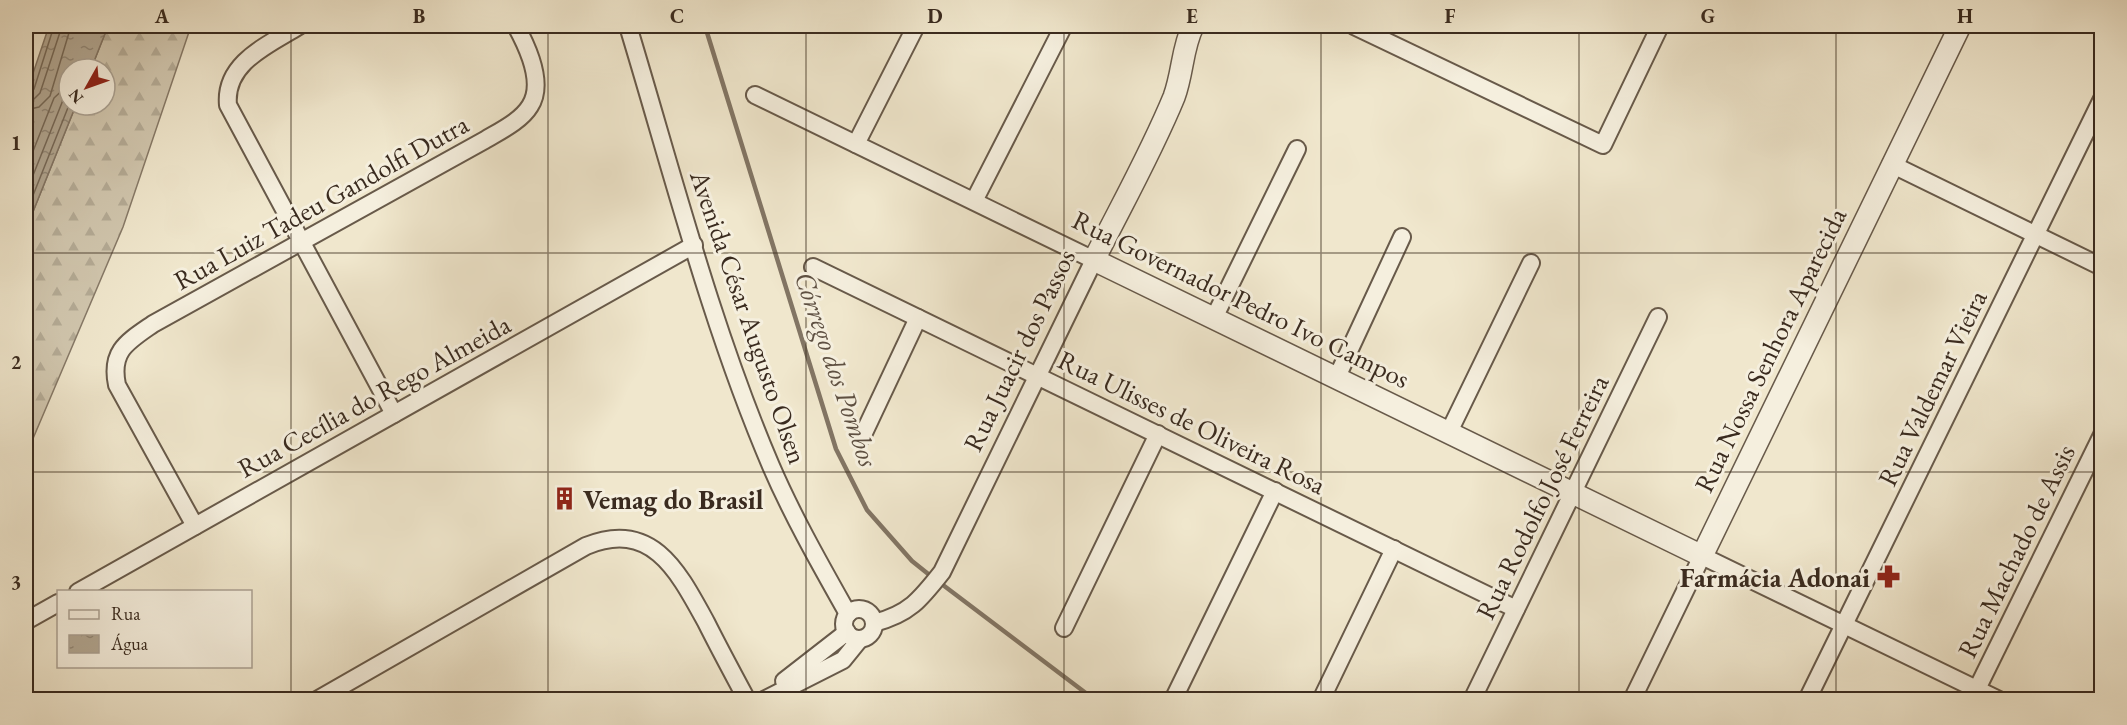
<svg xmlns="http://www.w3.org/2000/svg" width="2127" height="725" viewBox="0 0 2127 725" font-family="'EB Garamond',serif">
  <defs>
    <pattern id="forest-firs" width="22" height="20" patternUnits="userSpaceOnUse" patternTransform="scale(1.5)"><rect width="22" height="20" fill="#d1c7af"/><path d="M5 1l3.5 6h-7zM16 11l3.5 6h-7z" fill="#b4ab96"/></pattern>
    <pattern id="water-ripples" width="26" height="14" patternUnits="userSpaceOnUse" patternTransform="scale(1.5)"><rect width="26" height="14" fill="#b2a792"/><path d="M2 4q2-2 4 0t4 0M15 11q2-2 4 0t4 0" fill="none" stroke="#928877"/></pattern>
  </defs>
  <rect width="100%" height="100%" fill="#f0e7cd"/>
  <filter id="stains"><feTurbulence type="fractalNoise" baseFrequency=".00333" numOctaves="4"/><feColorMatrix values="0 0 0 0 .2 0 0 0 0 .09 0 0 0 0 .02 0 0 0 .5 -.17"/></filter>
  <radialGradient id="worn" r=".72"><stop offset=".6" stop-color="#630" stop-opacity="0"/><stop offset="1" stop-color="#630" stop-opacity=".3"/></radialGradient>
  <path fill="url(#forest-firs)" stroke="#867967" stroke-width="1.5" d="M 108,26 L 191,26 L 123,227 L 26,455 L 26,229 L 76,105 L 105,105 L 105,69 L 91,69 Z"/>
  <path fill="url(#water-ripples)" stroke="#827564" stroke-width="1.5" d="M 49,26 L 108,26 L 91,69 L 69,69 L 69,105 L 76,105 L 26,229 L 26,94 Z"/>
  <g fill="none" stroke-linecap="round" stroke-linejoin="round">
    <g stroke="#766958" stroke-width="1.5">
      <path d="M 26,94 L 34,89 L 54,26"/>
      <path d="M 26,101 L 34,99 L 40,93 L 62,26"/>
      <path d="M 26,110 L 39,107 L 50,96 L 71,26"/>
      <path d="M 26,169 L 54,98 L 69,84"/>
      <path d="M 26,193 L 63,100 L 69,94"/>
      <path d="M 26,213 L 69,105"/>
    </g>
    <g stroke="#827564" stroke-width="4.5">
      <path d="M 705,26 L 836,449 L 867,510 L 912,561 L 932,577"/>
      <path d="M 939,582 L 1095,700"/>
    </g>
    <defs>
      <g id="minor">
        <path d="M 299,26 C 268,45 224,63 228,105 L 394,414"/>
        <path d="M 628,26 C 672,171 711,326 771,466 C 793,517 821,566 848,614"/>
        <path d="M 1354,26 L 1603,145 L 1660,26"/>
        <path d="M 755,95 L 1094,260 L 942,572 C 920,600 909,614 874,623"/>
        <path d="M 856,144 L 916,26"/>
        <path d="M 1891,164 L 2102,267"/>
        <path d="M 974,201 L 1062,29"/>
        <path d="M 813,267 L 1516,609"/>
        <path d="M 1214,318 L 1297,149"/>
        <path d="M 1337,377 L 1402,237"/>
        <path d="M 1449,432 L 1531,263"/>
        <path d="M 862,437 L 918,318"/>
        <path d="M 195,526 L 117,385 C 110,351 127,342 153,324 L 485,140 C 500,131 521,121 530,106 C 545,83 527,46 516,26"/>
        <path d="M 78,592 L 694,245"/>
        <circle cx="859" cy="624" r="15"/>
        <path d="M 26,621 L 58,603"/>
        <path d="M 1064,628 L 1158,434"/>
        <path d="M 784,681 L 847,632"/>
        <path d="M 1977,689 L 2102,435"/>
        <path d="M 317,700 L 586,546 C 652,519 678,571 706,622 C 719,648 733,674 747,700"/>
        <path d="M 764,700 L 843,660 L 860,639"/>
        <path d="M 1173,700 L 1275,491"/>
        <path d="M 1321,700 L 1394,549"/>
        <path d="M 1472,700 L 1658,317"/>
        <path d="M 1632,700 L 1702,556 L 1999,700"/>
        <path d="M 1807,700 L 2102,99"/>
      </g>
      <path id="tertiary" d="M 1193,26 C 1182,48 1183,73 1174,97 C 1151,153 1121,206 1094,260 L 1702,556 L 1960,26"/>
    </defs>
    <use href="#minor" stroke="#685a4a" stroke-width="20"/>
    <use href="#tertiary" stroke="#685a4a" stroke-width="24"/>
    <use href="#minor" stroke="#f5efde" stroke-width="16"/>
    <use href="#tertiary" stroke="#f5efde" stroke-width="21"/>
  </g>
  <path fill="none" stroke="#3a2b1f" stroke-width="1.5" stroke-opacity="0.55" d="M 291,26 L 291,700M 548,26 L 548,700M 806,26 L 806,700M 1064,26 L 1064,700M 1321,26 L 1321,700M 1579,26 L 1579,700M 1836,26 L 1836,700M 26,253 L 2102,253M 26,472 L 2102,472"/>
  <defs>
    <symbol id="building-bare" viewBox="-9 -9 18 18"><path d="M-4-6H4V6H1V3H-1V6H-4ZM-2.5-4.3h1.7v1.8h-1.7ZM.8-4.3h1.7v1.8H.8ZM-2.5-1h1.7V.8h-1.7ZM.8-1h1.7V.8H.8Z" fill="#8f2418" stroke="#f5efde" stroke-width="2.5" paint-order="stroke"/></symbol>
    <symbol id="pharmacy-bare" viewBox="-9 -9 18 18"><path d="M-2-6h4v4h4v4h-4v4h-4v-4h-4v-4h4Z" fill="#8f2418" stroke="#f5efde" stroke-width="2.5" paint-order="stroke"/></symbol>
  </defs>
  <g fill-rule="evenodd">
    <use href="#building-bare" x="548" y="482" width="33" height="33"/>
    <use href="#pharmacy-bare" x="1872" y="560" width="33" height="33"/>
  </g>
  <g text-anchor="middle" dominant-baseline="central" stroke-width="6" stroke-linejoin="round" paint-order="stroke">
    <g font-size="27" fill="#3a2b1f" stroke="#f5efde">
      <text transform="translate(321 202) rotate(-29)">Rua Luiz Tadeu Gandolfi Dutra</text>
      <text transform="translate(1241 299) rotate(26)">Rua Governador Pedro Ivo Campos</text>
      <text transform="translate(749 317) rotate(71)">Avenida César Augusto Olsen</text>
      <text transform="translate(1019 350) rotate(-64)">Rua Juacir dos Passos</text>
      <text transform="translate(1770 350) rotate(-64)">Rua Nossa Senhora Aparecida</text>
      <text transform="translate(1932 388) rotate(-64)">Rua Valdemar Vieira</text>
      <text transform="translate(374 396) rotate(-29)">Rua Cecília do Rego Almeida</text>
      <text transform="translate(1192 422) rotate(26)">Rua Ulisses de Oliveira Rosa</text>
      <text transform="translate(1542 497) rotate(-64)">Rua Rodolfo José Ferreira</text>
      <text transform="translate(2016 551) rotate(-64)">Rua Machado de Assis</text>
    </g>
    <g font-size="27" font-weight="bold" fill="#3a2b1f" stroke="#f5efde" text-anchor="start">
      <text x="583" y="499">Vemag do Brasil</text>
      <text x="1870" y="577" text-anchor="end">Farmácia Adonai</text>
    </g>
    <g font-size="28" font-style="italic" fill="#5e5042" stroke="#f5efde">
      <text transform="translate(837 369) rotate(71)">Córrego dos Pombos</text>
    </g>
  </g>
  <rect width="2127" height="725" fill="none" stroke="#f0e7cd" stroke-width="66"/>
  <rect x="57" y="590" width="195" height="78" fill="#f5efde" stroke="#aaa192" stroke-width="1.5"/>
  <rect x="69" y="610" width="30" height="9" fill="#f5efde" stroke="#aaa192" stroke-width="1.5"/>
  <text x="111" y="620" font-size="18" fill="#3a2b1f">Rua</text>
  <rect x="69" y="635" width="30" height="18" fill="url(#water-ripples)" stroke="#aaa192" stroke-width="1.5"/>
  <text x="111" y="650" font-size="18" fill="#3a2b1f">Água</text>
  <g transform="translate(87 87) rotate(230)"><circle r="28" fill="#f5efde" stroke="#aaa192" stroke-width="1.5"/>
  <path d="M0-4.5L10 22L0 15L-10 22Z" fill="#8f2418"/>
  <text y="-9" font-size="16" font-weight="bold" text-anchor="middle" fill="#3a2b1f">N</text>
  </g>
  <rect x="33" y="33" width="2061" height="659" fill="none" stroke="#3a2b1f" stroke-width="2"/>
  <g font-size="20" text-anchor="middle" font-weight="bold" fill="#3a2b1f">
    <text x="162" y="23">A</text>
    <text x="419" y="23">B</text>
    <text x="677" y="23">C</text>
    <text x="935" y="23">D</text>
    <text x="1192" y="23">E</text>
    <text x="1450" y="23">F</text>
    <text x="1708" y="23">G</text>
    <text x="1965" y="23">H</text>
    <text x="16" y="150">1</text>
    <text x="16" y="369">2</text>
    <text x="16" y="589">3</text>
  </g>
  <rect width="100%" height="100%" filter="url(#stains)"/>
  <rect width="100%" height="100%" fill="url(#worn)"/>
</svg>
